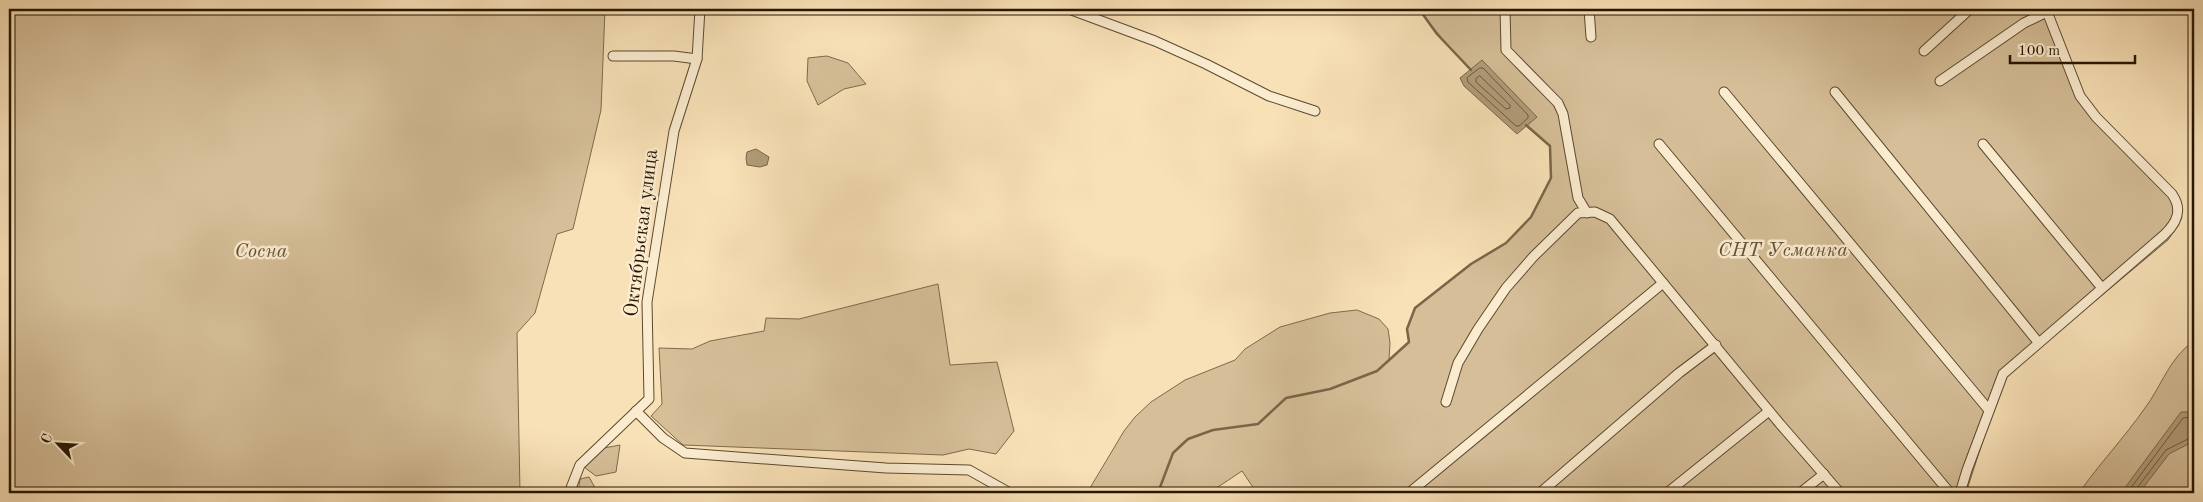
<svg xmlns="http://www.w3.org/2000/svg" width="2203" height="502" viewBox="0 0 2203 502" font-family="'Old Standard TT',serif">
  <rect width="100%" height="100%" fill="#f9e1b7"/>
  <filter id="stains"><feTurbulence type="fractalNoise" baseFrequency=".004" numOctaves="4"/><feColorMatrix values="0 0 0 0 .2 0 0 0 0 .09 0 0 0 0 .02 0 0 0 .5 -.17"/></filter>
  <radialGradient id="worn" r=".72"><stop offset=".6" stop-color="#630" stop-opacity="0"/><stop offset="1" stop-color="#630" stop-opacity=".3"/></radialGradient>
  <g fill="#d5be98" stroke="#7e6a4c">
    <path d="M 9,9 L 605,9 L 601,110 L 573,229 L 557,234 L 535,313 L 517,333 L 520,493 L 9,493 Z"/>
    <path d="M 1419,9 L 2048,9 L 2082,94 L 2098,115 L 2180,200 C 2184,216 2177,227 2168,240 L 2003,378 L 1966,493 L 1257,493 L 1242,471 L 1209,493 L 1087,493 L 1124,431 L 1135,417 L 1151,402 L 1185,380 L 1235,360 L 1245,349 L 1280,327 L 1330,313 L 1357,310 L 1379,319 L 1388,329 L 1390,343 L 1389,360 L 1409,342 L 1407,329 L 1415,308 L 1471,264 L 1506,243 L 1531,217 L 1551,178 L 1550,146 C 1503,104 1456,60 1419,9 Z"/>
    <path d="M 827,56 L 848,63 L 866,84 L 844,89 L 818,105 L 807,81 L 808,58 Z"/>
    <path d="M 938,284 L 950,365 L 997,362 L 1014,431 L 996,454 L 969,449 L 943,455 L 683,445 L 651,416 L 662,404 L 659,348 L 692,349 L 710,341 L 764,331 L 766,318 L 799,319 Z"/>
    <path d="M 2194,341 L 2194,484 L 2185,493 L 2079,493 C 2099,464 2124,438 2145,408 C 2162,385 2170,357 2194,341 Z"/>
    <path d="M 620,445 L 616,472 L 596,476 L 584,467 L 604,448 Z"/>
    <path d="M 589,477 L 598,493 L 578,493 L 580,479 Z"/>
  </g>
  <g fill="#b19c79" stroke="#796649">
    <path d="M 1482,60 L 1537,117 L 1517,134 L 1464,86 L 1460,78 Z"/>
    <path d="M 756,149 L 769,157 L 767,165 L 760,167 L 747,165 L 746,158 L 747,152 Z"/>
    <path d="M 2181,412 L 2194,412 L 2194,441 L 2169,454 L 2139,493 L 2121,493 Z"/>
  </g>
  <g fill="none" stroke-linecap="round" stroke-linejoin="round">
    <g stroke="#6c593c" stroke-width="1">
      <path d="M 1480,68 L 1483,68 L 1528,115 L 1528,118 L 1519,126 L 1516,126 L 1468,82 L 1467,78 Z"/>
      <path d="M 1480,76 L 1510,105 L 1510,108 L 1506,109 L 1476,82 L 1476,79 Z"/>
      <path d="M 2127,493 L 2183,418 L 2194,417"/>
      <path d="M 2136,493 L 2137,488 L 2166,450 L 2194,436"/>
    </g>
    <g stroke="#796649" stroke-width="2.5">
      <path d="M 1419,9 L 1437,34 L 1471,70"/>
      <path d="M 1156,493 L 1159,490 L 1173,453 L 1188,439 L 1213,430 L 1258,424 L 1286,398 L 1330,389 L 1377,371 L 1409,342 L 1407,329 L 1415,308 L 1471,264 L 1506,243 L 1531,217 L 1551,178 L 1550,146 L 1526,125"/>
    </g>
    <defs>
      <g id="minor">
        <path d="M 1069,9 L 1155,41 L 1206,64 L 1269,96 L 1315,111"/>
        <path d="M 1505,9 L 1506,50 L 1558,103 L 1563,114 L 1578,198 L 1587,213"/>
        <path d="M 1589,9 L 1591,37"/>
        <path d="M 1924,51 L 1970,9"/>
        <path d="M 613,56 L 674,56 L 697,59"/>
        <path d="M 1940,81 L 2024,23 L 2047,12"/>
        <path d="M 1724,92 L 1988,409"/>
        <path d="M 1835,92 L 2038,342"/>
        <path d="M 1659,144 L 1950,493"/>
        <path d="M 1983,144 L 2102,288"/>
        <path d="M 1446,402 L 1458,363 L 1478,329 L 1506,288 L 1533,257 L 1578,213 L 1595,212 L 1610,219 L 1780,424 L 1840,493"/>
        <path d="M 636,411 L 663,438 L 685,453 L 886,468 L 969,470 L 1010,493"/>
        <path d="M 569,493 L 580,465 L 649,399 L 647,302 L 674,131 L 697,59 L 700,9"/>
        <path d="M 1409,493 L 1663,283"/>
        <path d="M 1540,493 L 1679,373 L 1716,345"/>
        <path d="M 1667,493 L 1769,411"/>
        <path d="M 1800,493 L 1824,474"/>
        <path d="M 1960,493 L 1967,470 L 2003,374 L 2164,235 C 2177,223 2183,210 2172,194 L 2096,117 L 2080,96 L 2046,9"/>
      </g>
    </defs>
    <use href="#minor" stroke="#5b492e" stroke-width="11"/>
    <use href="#minor" stroke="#fbecd0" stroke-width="9"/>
  </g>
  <g text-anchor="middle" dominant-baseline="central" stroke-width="5" stroke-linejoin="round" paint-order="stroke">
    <g font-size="20" fill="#261600" stroke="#fbecd0">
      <text transform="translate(642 233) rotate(-83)">Октябрьская улица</text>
    </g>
    <g font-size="20" font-style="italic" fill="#635135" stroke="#fbecd0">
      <text x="1783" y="251">СНТ Усманка</text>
      <text x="261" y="252">Сосна</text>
    </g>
  </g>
  <rect width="2203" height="502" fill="none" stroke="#f9e1b7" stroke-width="30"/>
  <rect x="10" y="10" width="2183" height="482" fill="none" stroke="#261600" stroke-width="2.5"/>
  <rect x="15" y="15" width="2173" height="472" fill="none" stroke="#261600"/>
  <g transform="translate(58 444) rotate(295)" stroke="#fbecd0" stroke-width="4" paint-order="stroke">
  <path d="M0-4L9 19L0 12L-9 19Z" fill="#261600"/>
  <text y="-8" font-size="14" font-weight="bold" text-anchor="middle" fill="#261600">С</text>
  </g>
  <path d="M2010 55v8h125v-8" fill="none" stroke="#261600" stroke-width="2.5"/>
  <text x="2018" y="55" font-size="15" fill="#261600" stroke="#fbecd0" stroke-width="4" paint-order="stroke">100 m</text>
  <rect width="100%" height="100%" filter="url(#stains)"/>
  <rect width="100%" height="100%" fill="url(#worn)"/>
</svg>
